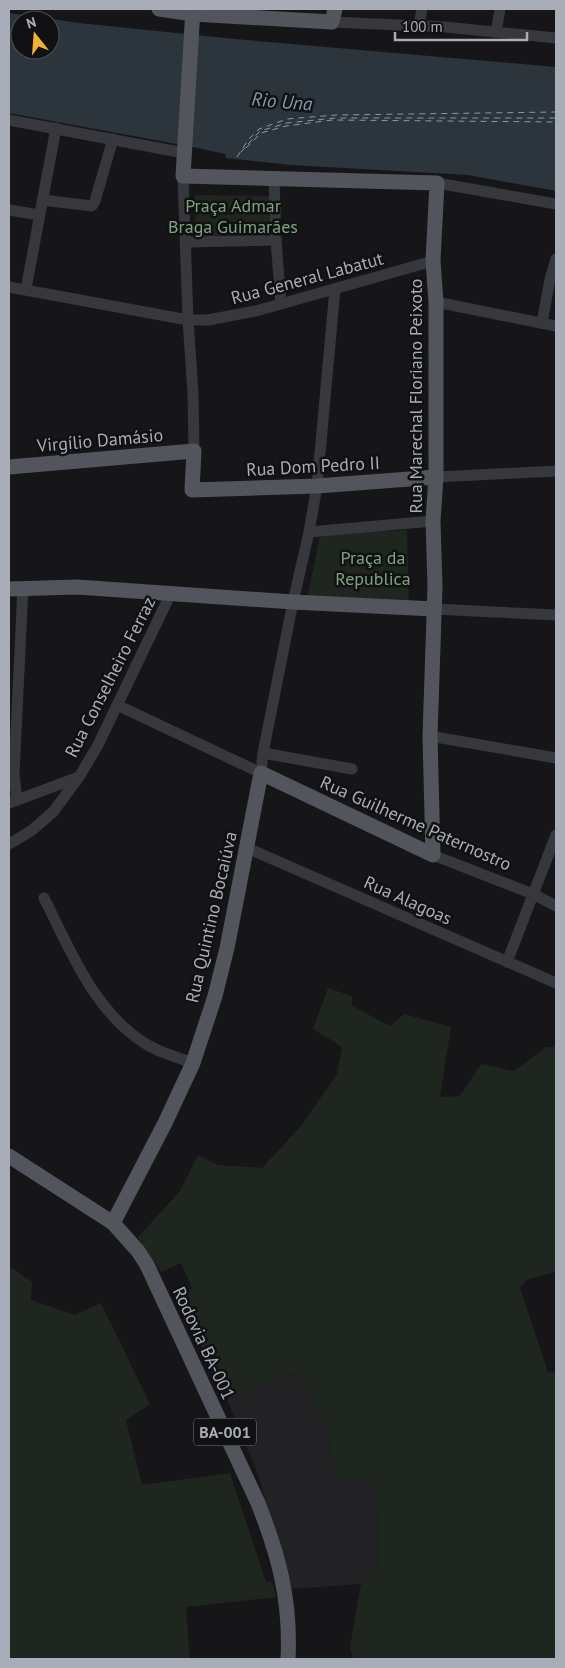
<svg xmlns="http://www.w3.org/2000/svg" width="565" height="1668" viewBox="0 0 565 1668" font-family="'PT Sans',sans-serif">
  <rect width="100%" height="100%" fill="#161618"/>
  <path fill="#222225" d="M 295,1372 L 326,1419 L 332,1458 L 373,1476 L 378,1525 L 377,1574 L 361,1584 L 292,1589 L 257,1472 L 227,1399 Z"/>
  <g fill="#1e261f">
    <path d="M 194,195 L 271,196 L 271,234 L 196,236 Z"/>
    <path d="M 407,530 L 409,603 L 307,599 L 320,535 Z"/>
    <path d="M 328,988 L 352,996 L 352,1006 L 390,1026 L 404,1014 L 451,1027 L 440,1097 L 460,1096 L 481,1064 L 514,1071 L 546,1047 L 556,1047 L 556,1272 L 528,1279 L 520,1288 L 548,1372 L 556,1373 L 556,1659 L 353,1659 L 350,1647 L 361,1584 L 377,1574 L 378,1525 L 373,1477 L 339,1481 L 332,1458 L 326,1419 L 295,1372 L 227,1399 L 176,1295 L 192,1288 L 181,1263 L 161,1272 L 138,1237 L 180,1191 L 198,1155 L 218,1165 L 262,1168 L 301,1126 L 337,1074 L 342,1047 L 313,1029 Z"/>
    <path d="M 9,1266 L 32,1282 L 31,1300 L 75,1315 L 101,1303 L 150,1404 L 126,1420 L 142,1485 L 230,1473 L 266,1582 L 272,1581 L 276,1597 L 186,1607 L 190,1659 L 9,1659 Z"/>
  </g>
  <path fill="#2c353c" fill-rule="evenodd" d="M 9,13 L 79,23 L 235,39 L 556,67 L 556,191 L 468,175 L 291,165 L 226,158 L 225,154 L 198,148 L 9,113 ZM 20,20 L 50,20 L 50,50 L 20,50 Z"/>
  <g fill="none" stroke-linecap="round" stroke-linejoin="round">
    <g stroke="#7f9bb3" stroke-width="1" stroke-dasharray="6 5" stroke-linecap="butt">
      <path d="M 246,148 L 261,133 L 286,126 L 332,120 L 556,122"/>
      <path d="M 241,152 L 260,131 L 287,123 L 335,118 L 556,118"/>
      <path d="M 237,157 L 249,139 L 259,129 L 287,119 L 336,115 L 556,112"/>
    </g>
    <g stroke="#37383d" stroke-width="11">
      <path d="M 332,22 L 445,27 L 556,38"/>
      <path d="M 419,26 L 422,9"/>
      <path d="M 496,32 L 500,9"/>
      <path d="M 9,120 L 184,153"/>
      <path d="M 183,176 L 188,320 L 193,393 L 194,451"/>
      <path d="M 274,178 L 276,240 L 281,304"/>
      <path d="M 437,183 L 556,204"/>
      <path d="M 42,200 L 92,206 L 95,201 L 113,139"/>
      <path d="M 9,210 L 39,215"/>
      <path d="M 187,242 L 276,240"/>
      <path d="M 9,287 L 188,320 L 208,320 L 256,311 L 433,261"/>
      <path d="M 26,289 L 56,128"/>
      <path d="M 436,302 L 556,326"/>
      <path d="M 542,323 L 550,279 L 556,259"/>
      <path d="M 436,477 L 556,471"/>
      <path d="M 309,532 L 433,521"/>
      <path d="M 434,609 L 556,615"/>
      <path d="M 117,705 L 261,773 L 263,753 L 293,602 L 309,532 L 317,486 L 335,289"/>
      <path d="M 430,736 L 556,758"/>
      <path d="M 263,753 L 352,769"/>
      <path d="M 17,800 L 14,774 L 23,587"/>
      <path d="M 9,803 L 79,777"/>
      <path d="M 9,844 L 31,831 L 53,812 L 79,777 L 98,745 L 171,593"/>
      <path d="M 247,848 L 556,983"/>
      <path d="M 433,855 L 533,894 L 556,906"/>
      <path d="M 44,898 C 71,951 94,1012 146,1044 C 160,1053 177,1057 193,1063"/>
      <path d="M 507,962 L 556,835"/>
    </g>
    <g stroke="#53555c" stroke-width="15">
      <path d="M 159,9 L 193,14 L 332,22 L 335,9"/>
      <path d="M 9,467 L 194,451 L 192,490 L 317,486 L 436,477"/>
      <path d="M 9,589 L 77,587 L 293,602 L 434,609"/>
      <path d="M 9,1156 L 113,1223 L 138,1251 L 147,1265 L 258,1503 C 279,1556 291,1601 288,1659"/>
      <path d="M 113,1223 L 165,1123 L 193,1063 L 215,996 L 227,948 L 261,773 L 433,855 L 430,736 L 435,586 L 433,521 L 436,477 L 436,302 L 433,261 L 437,183 L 183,176 L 193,9"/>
    </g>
  </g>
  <g text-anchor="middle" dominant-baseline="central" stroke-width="5" stroke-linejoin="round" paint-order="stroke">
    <rect fill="#111113" stroke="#7b7e86" stroke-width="1" x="194" y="1418.5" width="62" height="27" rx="4"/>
    <g font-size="16" font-weight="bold" fill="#a8adb8">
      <text x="225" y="1432">BA-001</text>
    </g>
    <g font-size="18" fill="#7fa381" stroke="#111113">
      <text x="233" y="205">Praça Admar<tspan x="233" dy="21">Braga Guimarães</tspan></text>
      <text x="373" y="557">Praça da<tspan x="373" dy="21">Republica</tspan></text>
    </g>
    <g font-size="18" fill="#a8adb8" stroke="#111113">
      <text transform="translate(307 278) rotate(-15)">Rua General Labatut</text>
      <text transform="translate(415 396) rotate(-90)">Rua Marechal Floriano Peixoto</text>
      <text transform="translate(100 440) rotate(-5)">Virgílio Damásio</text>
      <text transform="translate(313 466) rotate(-3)">Rua Dom Pedro II</text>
      <text transform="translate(110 677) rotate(-63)">Rua Conselheiro Ferraz</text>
      <text transform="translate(416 823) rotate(24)">Rua Guilherme Paternostro</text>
      <text transform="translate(408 900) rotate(24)">Rua Alagoas</text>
      <text transform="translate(211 917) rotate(-77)">Rua Quintino Bocaiúva</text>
      <text transform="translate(204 1343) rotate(65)">Rodovia BA-001</text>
    </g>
    <g font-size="19" font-style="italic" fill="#7f9bb3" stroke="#111113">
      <text transform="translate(282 101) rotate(5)">Rio Una</text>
    </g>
  </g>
  <rect width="565" height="1668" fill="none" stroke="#a8adb8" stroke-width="20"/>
  <g transform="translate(35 35) rotate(343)"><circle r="24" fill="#111113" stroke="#4d4f55"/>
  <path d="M0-4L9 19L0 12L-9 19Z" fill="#f2b134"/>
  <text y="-8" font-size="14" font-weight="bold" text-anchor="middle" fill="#a8adb8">N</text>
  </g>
  <path d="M395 32v8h132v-8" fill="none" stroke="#a8adb8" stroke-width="2.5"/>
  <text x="402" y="32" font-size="15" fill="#a8adb8" stroke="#111113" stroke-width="4" paint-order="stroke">100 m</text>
</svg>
